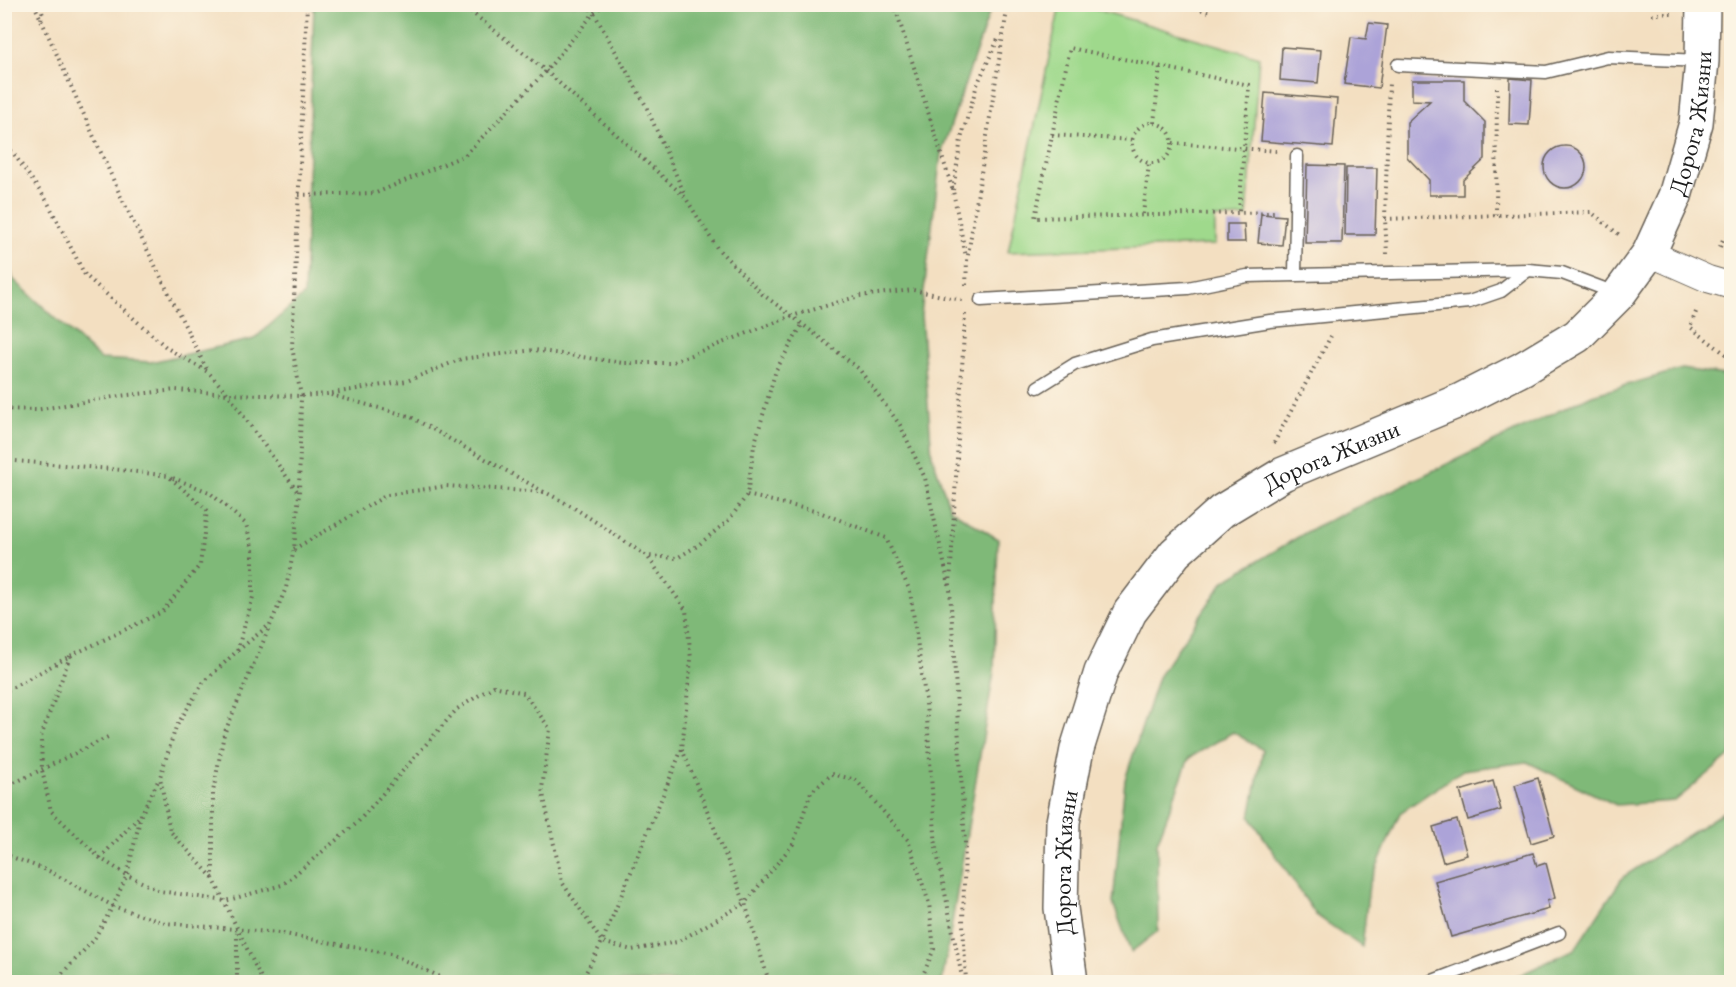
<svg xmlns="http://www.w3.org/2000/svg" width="1736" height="987" viewBox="0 0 1736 987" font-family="'EB Garamond',serif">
  <rect width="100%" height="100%" fill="#fcf5e5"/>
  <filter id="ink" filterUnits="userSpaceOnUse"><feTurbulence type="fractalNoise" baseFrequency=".0167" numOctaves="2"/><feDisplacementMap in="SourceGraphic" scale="12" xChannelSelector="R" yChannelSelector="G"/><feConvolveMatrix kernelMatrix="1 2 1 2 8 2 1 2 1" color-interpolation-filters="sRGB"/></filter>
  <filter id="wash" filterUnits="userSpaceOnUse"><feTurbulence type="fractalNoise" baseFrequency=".008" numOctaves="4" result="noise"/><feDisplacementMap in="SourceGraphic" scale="24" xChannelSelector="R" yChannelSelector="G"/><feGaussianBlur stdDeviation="1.35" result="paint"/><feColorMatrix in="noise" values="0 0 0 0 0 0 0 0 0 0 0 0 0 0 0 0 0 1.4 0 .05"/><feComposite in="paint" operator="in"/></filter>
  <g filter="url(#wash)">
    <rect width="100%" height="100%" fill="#f3dfc1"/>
    <path fill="#9fd98c" stroke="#5e7a54" stroke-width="1.5" d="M 1060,5 L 1081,5 L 1259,57 L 1247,217 L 1215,218 L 1215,245 L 1008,252 Z"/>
    <g fill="#7fb978" stroke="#4e6a4a" stroke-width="1.5">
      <path d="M 314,5 L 992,5 L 941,154 L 921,315 L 932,455 L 950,509 L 998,539 L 994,672 L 942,982 L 5,982 L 5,252 L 13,279 L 100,359 L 151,362 L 254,339 L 304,295 Z"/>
      <path d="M 1682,369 L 1731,376 L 1731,755 L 1675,801 L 1616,805 L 1527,762 L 1463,770 L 1400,813 L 1369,885 L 1362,947 L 1316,915 L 1250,817 L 1263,750 L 1233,732 L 1189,758 L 1157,843 L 1158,931 L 1131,952 L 1113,903 L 1125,780 L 1158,677 L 1224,581 L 1315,527 L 1592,395 Z"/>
      <path d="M 1731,807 L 1731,982 L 1505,982 L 1575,949 L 1623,877 Z"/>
    </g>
    <g id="blocks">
      <g fill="#aca3d8">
        <path d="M 1369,23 L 1387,25 L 1379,88 L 1344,84 L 1351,37 L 1366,39 Z"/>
        <path d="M 1282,47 L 1321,50 L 1318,83 L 1280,80 Z"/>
        <path d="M 1510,78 L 1532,80 L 1529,125 L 1509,124 Z"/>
        <path d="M 1412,80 L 1464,80 L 1464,101 L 1485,122 L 1485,159 L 1463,180 L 1463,195 L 1429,195 L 1429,180 L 1407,157 L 1407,122 L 1430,101 L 1412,100 Z"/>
        <path d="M 1265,93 L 1337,99 L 1333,147 L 1261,141 Z"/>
        <circle cx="1565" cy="167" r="21"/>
        <path d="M 1307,165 L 1344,166 L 1342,243 L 1305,243 Z"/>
        <path d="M 1346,168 L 1377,168 L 1375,235 L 1345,235 Z"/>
        <path d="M 1261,214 L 1285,216 L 1282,245 L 1258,243 Z"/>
        <path d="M 1227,224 L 1244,224 L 1245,242 L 1227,242 Z"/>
        <path d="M 1538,778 L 1554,836 L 1531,843 L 1515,785 Z"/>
        <path d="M 1493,781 L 1501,810 L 1468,820 L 1460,791 Z"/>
        <path d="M 1457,820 L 1467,855 L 1443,862 L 1433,827 Z"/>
        <path d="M 1533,853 L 1537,866 L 1546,863 L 1555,898 L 1547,901 L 1549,909 L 1451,937 L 1435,881 Z"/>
      </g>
    </g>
  </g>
  <g filter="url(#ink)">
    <use href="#blocks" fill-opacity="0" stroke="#676056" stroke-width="1.5"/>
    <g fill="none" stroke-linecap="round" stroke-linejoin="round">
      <defs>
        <g id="lane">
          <path d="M 1398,65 L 1546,72 L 1608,57 L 1701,61"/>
          <path d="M 1295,275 L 1297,156"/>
          <path d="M 981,300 L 1188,288 L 1247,276 L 1528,270 L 1562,273 L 1618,294"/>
          <path d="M 1038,387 L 1075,364 L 1152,340 L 1270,321 L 1469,302 L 1501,291 L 1528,270"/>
          <path d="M 1430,982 L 1559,933"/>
        </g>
        <path id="street" d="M 1649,253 L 1708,279 L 1732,286"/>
        <g id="secondary">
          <path id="s1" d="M 1071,982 L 1061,908 L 1063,822 L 1077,749 L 1101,672 L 1130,612 L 1175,553 L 1222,511 L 1283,474 L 1461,400 L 1522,369 L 1577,336 L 1619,294 L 1649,253 L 1675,196 L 1696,123 L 1702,61 L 1703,4"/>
        </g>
      </defs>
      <use href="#lane" stroke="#676056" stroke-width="15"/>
      <use href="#street" stroke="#676056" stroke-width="28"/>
      <use href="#secondary" stroke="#676056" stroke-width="36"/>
      <g stroke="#676056" stroke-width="4" stroke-dasharray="1.5 4.5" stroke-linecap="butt">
        <path d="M 34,4 L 121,197 L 208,372"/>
        <path d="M 461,4 L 546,71 L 685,197 L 717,248 L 762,294 L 792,316 L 859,369 L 900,425 L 925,478 L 950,589 L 965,843 L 963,924 L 966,982"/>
        <path d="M 587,4 L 594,13 L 645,104 L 684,193"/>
        <path d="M 894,4 L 953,191 L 966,257"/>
        <path d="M 1184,4 L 1208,12"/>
        <path d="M 1652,14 L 1672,14"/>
        <path d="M 41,19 L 44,4"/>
        <circle cx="1152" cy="143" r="20"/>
        <path d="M 1154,123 L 1160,66"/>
        <path d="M 1052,135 L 1132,140"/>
        <path d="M 4,140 L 47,201 L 85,275 L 167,348 L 208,372 L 228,394 L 299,494"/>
        <path d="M 1173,143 L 1277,151"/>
        <path d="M 953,190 L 961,139 L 977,85 L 999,37"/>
        <path d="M 299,195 L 376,193 L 465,155 L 546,71 L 594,13 L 604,4"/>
        <path d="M 1239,211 L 1249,85 L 1070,48 L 1035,218 L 1277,212"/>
        <path d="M 1143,214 L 1149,164"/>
        <path d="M 1496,215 L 1497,88"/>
        <path d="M 1385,219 L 1591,212 L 1622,237"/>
        <path d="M 1720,247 L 1724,237"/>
        <path d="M 1387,254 L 1385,219 L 1389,82"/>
        <path d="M 966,285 L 967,261 L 1008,4"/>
        <path d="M 1696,312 L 1690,327 L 1732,359"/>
        <path d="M 331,395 L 409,416 L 544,492"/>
        <path d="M 4,409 L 36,410 L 119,396 L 176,390 L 228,394 L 301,396 L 327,394 L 407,381 L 461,359 L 534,350 L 623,363 L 670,363 L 792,316 L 859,296 L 913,290 L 962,300"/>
        <path d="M 1274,443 L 1331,336"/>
        <path d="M 4,460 L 122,470 L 168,476 L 207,510 L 200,565 L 162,612 L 70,656 L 4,692"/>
        <path d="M 173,478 L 209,492 L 246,524 L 253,550 L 253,597 L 237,651"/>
        <path d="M 747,495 L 819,512 L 886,538 L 910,591 L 926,703 L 936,848 L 963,982"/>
        <path d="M 294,549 L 387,495 L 446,486 L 545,492 L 573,507 L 647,556 L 677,558 L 697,546 L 729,520 L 747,495 L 754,446 L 776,370 L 802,325"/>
        <path d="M 950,585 L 965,314"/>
        <path d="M 70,656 L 41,737 L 42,770 L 51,811 L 100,858 L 127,875 L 160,891 L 225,901 L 282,885 L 357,823 L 457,709 L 494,686 L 524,693 L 550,729 L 542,789 L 562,882 L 602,942 L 632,950 L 677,942 L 745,903 L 793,844 L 811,792 L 832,774 L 856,780 L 908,840 L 929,903 L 934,949 L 920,982"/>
        <path d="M 682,749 L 745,903 L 769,982"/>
        <path d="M 4,788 L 110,736"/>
        <path d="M 4,854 L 49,871 L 113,906 L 165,923 L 279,933 L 391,954 L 451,982"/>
        <path d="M 100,858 L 140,816"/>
        <path d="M 213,878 L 170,831 L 160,777 L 176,727 L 203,683 L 236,652 L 268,626"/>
        <path d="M 237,932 L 237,982"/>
        <path d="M 54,982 L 93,941 L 113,906 L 127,875 L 141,815 L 159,779"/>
        <path d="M 263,982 L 213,878 L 213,792 L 224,734 L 286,588 L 294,549 L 299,494 L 301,396 L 292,347 L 307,4"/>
        <path d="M 581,982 L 602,942 L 682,749 L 691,659 L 686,610 L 647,556"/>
      </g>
      <use href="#lane" stroke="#fff" stroke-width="12"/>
      <use href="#street" stroke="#fff" stroke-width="26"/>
      <use href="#secondary" stroke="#fff" stroke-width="33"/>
    </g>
  </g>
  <g text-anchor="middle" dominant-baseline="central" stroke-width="4.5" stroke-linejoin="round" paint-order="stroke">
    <g font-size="24" fill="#1c1c1c" stroke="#fcf5e5">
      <text stroke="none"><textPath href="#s1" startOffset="1164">Дорога Жизни</textPath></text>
      <text stroke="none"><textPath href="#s1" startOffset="642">Дорога Жизни</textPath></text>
      <text stroke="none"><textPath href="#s1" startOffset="120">Дорога Жизни</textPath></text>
    </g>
  </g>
  <rect width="1736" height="987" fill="none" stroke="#fcf5e5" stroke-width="24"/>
</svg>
